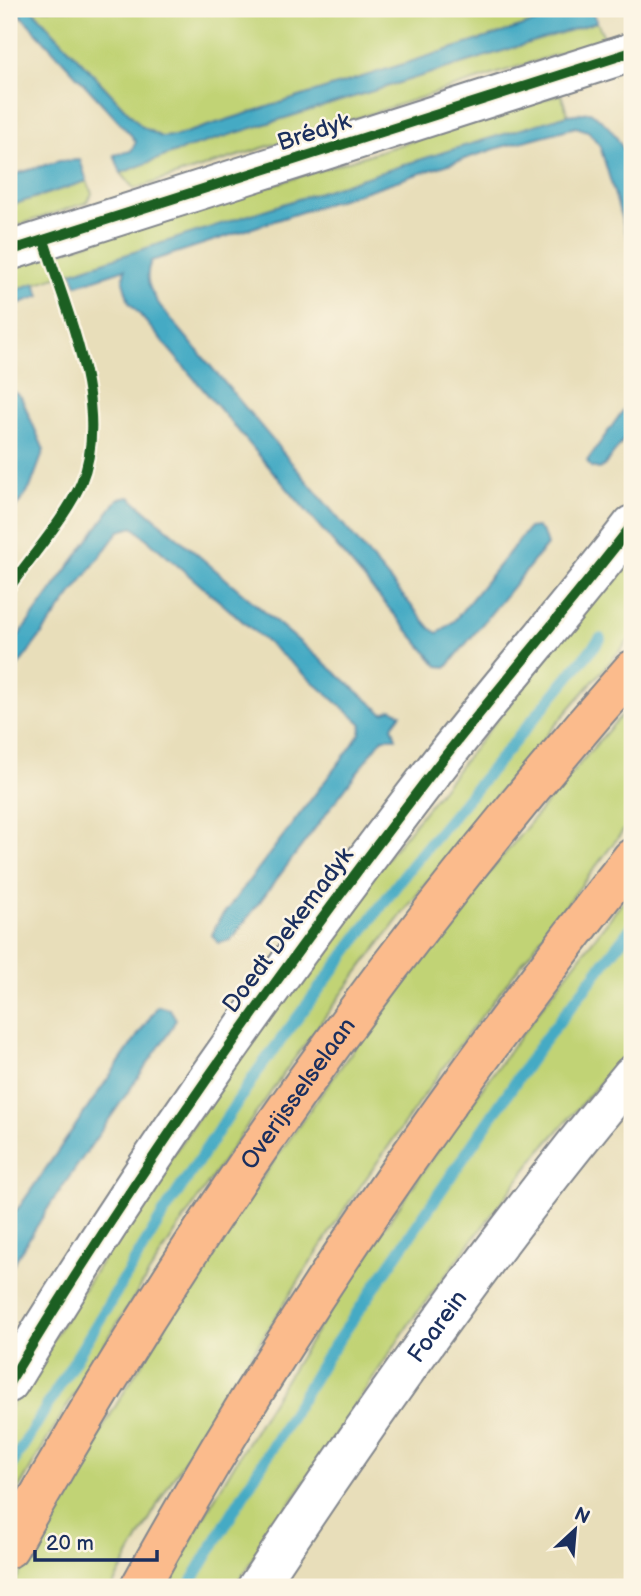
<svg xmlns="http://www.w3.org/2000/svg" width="641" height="1596" viewBox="0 0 641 1596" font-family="'Balsamiq Sans',sans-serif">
  <rect width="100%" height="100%" fill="#fcf5e5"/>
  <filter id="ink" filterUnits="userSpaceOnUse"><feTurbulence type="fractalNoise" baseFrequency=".0143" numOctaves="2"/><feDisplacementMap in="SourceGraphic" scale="14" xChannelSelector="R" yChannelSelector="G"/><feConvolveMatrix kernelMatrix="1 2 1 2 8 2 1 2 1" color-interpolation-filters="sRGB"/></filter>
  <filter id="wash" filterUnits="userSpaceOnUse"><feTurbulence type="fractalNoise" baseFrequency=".00686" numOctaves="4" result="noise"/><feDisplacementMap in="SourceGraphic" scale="28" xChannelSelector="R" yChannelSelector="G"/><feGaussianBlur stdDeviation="1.57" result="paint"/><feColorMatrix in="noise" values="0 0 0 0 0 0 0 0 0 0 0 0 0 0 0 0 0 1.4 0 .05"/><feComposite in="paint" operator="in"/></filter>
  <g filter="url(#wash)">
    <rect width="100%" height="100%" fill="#e8deba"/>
    <g fill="#c1d375" stroke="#6e816a" stroke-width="2">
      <path d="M 32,9 L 577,9 L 176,136 L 161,137 L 141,126 Z"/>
      <path d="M 597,22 L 605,39 L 134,189 L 121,173 L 181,150 Z"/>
      <path d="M 561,94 L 568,115 L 9,292 L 9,268 Z"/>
      <path d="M 87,181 L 92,194 L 86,203 L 9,228 L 9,206 Z"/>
      <path d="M 632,550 L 632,637 C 395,903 184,1196 9,1506 L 9,1409 L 124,1225 L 317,946 Z"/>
      <path d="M 632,703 L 632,816 L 629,823 L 455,1051 L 344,1210 L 165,1491 L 112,1587 L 12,1587 C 184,1270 394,974 632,703 Z"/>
      <path d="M 632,890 L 632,1047 L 541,1150 L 411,1321 L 235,1587 L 165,1587 C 298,1341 459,1110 632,890 Z"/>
    </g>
    <g fill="#44aac4" stroke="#306c91" stroke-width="2">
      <path d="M 15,9 L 32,9 L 141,126 L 161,137 L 176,136 L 577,9 L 591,9 L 597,22 L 181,150 L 121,173 L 114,155 L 131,151 L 136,142 L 131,135 Z"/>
      <path d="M 590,112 C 641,143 632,201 632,253 L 600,146 L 588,131 L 576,127 L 501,147 L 151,261 C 143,279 150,291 161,307 L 430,628 L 438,633 L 454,621 L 529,528 L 537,527 L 543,533 L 547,545 L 447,667 L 438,666 L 129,302 L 123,281 L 125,269 L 77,285 L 72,272 L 444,152 L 568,115 Z"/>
      <path d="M 80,160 L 87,181 L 9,206 L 9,176 L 59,161 Z"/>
      <path d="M 35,283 L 40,296 L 9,307 L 9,292 Z"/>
      <path d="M 9,388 L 21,397 L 44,450 L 30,488 L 9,517 L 9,461 C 13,450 9,403 9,388 Z"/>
      <path d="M 632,398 L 632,429 L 604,466 L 599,469 L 591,467 L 587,461 Z"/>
      <path d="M 130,497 L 383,713 L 392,709 L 401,714 L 392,726 L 396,738 L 383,738 L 231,940 L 218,943 L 212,935 L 219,920 L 351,747 L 360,733 L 362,724 L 133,527 L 119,531 L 9,678 L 9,649 L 118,499 Z"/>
      <path d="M 158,1006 L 170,1009 L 176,1019 L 170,1031 L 50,1205 L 9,1271 L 9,1212 L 13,1214 L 20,1206 Z"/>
    </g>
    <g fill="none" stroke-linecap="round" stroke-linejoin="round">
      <g stroke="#44aac4" stroke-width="12">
        <path d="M 9,1469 L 164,1213 L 257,1072 L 411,866 L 600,639"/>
        <path d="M 188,1587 L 322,1364 L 540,1046 L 632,927"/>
      </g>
    </g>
  </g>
  <g filter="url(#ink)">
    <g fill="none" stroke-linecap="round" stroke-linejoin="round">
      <defs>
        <g id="minor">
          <path d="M 9,251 L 632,52"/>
          <path d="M 9,1383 C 136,1172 278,974 428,778 C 494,692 566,611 632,525"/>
          <path id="s1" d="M 257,1587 C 374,1410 496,1238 632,1075"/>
        </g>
        <g id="primary">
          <path id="s2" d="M 9,1548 C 186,1233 394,941 632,670"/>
          <path d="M 140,1587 C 282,1329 450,1089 632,858"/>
        </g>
      </defs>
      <use href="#minor" stroke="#82868c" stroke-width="42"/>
      <use href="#primary" stroke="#82868c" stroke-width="42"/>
      <use href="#minor" stroke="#fff" stroke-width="38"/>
      <use href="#primary" stroke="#fbbb8c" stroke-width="38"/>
      <defs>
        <g id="cycleway">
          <path d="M 9,251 L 632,52"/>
          <path d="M 9,588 C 30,558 67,516 81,483 C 112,410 66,311 44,240"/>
          <path d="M 9,1383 C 136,1172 278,974 428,778 C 494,692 566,611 632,525"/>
        </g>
      </defs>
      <use href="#cycleway" stroke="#fcf5e5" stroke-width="15"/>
      <use href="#cycleway" stroke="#1b5e20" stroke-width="10"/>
    </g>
  </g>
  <g text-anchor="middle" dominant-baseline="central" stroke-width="5" stroke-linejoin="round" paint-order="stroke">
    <g font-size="24" fill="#1b2f5e" stroke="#fcf5e5">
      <text transform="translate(314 132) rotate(-18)">Brédyk</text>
      <text transform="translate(288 930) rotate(-53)">Doedt Dekemadyk</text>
      <text stroke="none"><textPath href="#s2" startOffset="539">Overijsselselaan</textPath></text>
      <text stroke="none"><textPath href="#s1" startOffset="317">Foarein</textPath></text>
    </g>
  </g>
  <rect width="641" height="1596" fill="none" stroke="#fcf5e5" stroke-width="35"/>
  <g transform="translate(575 1530) rotate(26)" stroke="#fcf5e5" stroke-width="5" paint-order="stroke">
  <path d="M0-5L12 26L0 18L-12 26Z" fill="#1b2f5e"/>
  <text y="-10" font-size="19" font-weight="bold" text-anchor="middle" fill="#1b2f5e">N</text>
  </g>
  <path d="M35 1550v10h122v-10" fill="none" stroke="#1b2f5e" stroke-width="3.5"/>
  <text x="46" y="1550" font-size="21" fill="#1b2f5e" stroke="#fcf5e5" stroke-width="5" paint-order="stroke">20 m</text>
</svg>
